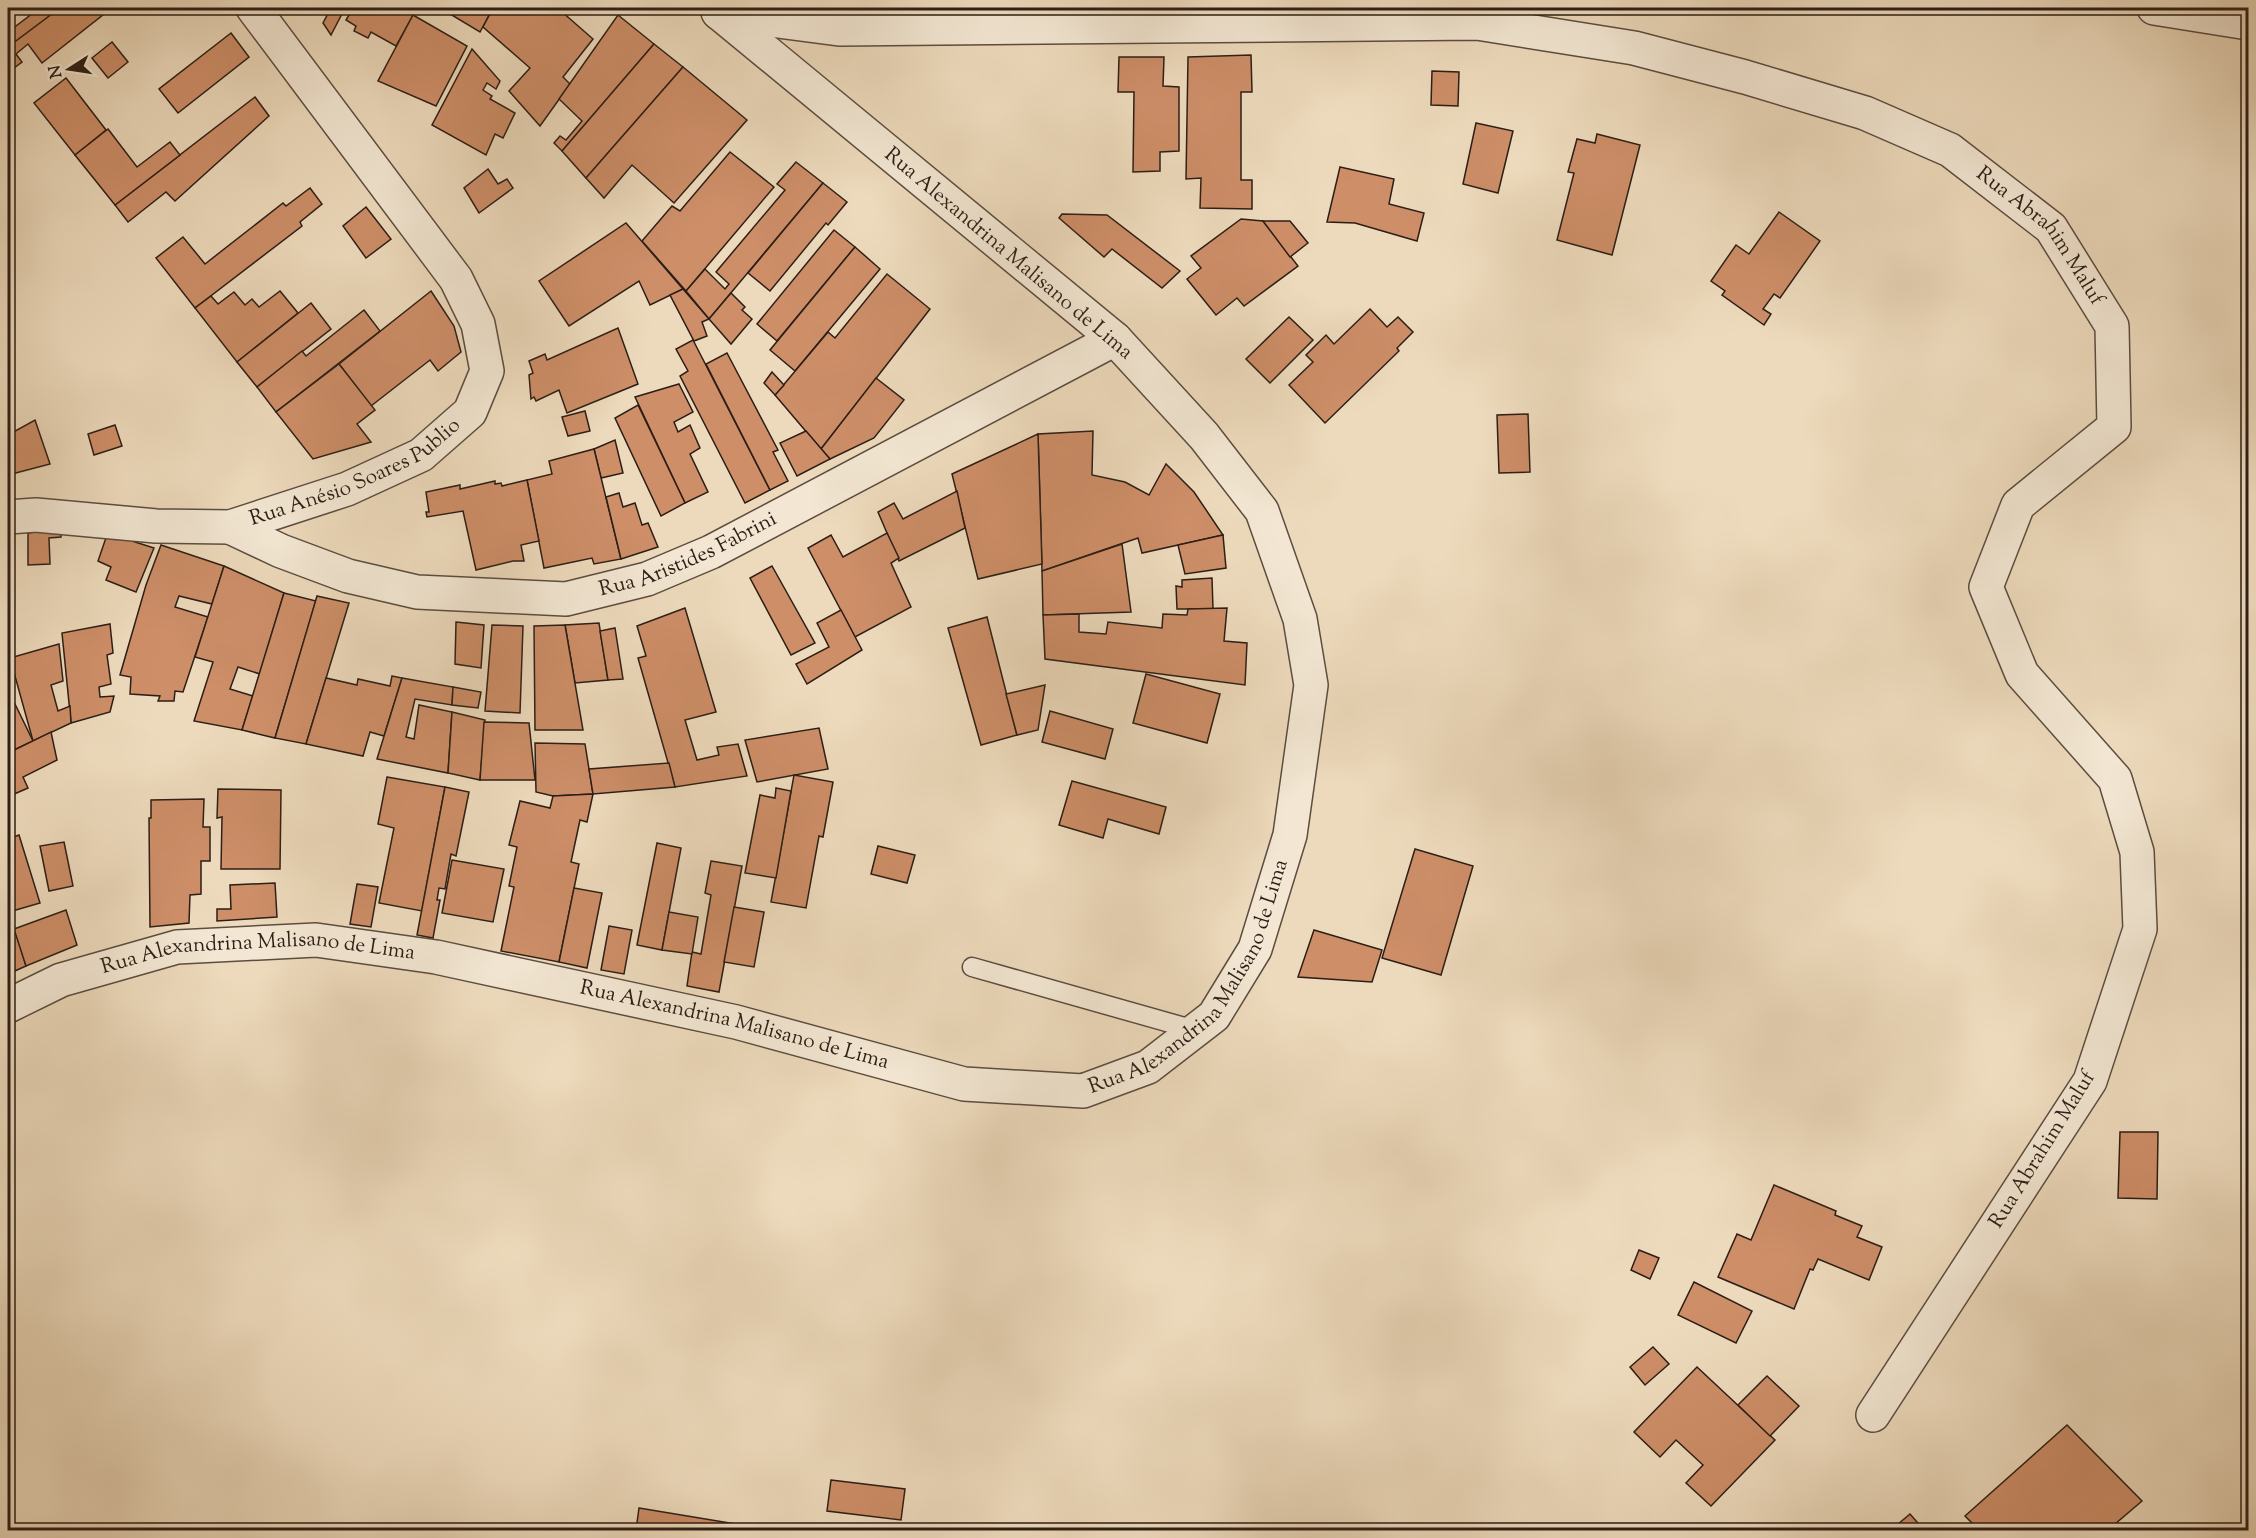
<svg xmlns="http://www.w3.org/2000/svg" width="2256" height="1538" viewBox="0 0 2256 1538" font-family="'Sorts Mill Goudy',serif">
  <rect width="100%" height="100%" fill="#eddabc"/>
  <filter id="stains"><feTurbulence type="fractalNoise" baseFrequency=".00333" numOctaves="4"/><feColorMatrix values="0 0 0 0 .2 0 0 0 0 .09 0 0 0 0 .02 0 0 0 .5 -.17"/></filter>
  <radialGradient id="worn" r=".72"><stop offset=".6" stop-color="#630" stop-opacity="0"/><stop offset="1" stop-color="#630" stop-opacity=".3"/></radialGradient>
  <g fill="#cd8e68" stroke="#2c1e16" stroke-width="1.5">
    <path d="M 29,8 L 60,8 L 8,47 L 8,32 L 33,13 Z"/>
    <path d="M 60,8 L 104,8 L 101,10 L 104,14 L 42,63 L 28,44 L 16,54 L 22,62 L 10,71 L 8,68 L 8,47 Z"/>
    <path d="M 331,8 L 345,8 L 331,35 L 323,23 Z"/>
    <path d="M 353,8 L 417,8 L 396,46 L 371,32 L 368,38 L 354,31 L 356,26 L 346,20 Z"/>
    <path d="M 440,8 L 493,8 L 480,32 Z"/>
    <path d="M 493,8 L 564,8 L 561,11 L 593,39 L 563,77 L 570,84 L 540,126 L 509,91 L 530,68 L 483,27 Z"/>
    <path d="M 413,15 L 467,46 L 436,106 L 378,81 Z"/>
    <path d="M 618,15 L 654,44 L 562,151 L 554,143 L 560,136 L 566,140 L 582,121 L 559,99 Z"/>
    <path d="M 231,33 L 249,57 L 178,113 L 159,89 Z"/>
    <path d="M 112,42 L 128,62 L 108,78 L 92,58 Z"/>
    <path d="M 654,44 L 683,67 L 586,178 L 562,151 Z"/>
    <path d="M 472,49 L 500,81 L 496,89 L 487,83 L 483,90 L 492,96 L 490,99 L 515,113 L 503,138 L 495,134 L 486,155 L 432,125 Z"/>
    <path d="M 1251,55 L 1252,92 L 1241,92 L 1241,180 L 1252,180 L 1252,209 L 1200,208 L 1201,178 L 1186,179 L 1188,57 Z"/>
    <path d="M 1119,57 L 1164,57 L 1163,86 L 1179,87 L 1179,151 L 1160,152 L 1160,171 L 1133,172 L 1134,92 L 1118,92 Z"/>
    <path d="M 683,67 L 747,120 L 674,203 L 632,165 L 604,198 L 586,178 Z"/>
    <path d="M 1432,71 L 1459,72 L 1458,106 L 1431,105 Z"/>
    <path d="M 66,78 L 106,130 L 75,155 L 34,103 Z"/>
    <path d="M 255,97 L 269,116 L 175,201 L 166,192 L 128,222 L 115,205 Z"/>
    <path d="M 1476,123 L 1513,131 L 1498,193 L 1463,184 Z"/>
    <path d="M 108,129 L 137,167 L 170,142 L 180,155 L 115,205 L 75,155 Z"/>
    <path d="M 1597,134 L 1640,145 L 1612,255 L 1557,240 L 1574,173 L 1568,172 L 1577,139 L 1595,143 Z"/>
    <path d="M 730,152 L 774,187 L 686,291 L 642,241 L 672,206 L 680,211 Z"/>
    <path d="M 796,162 L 823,183 L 709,319 L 686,291 L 705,269 L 725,289 L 729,284 L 716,272 L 785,190 L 777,184 Z"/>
    <path d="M 1340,167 L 1394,179 L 1389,204 L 1424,213 L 1417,241 L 1355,223 L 1327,222 Z"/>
    <path d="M 488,169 L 498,184 L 507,179 L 513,188 L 479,213 L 464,188 Z"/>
    <path d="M 823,183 L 847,202 L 828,225 L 826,223 L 770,291 L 748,273 Z"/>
    <path d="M 310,188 L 322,204 L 300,222 L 302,226 L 195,308 L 156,258 L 183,237 L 205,264 L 283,203 L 286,206 Z"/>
    <path d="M 366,207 L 391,239 L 366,258 L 343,226 Z"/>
    <path d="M 1779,212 L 1820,241 L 1780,298 L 1774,294 L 1763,309 L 1771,314 L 1764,325 L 1722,295 L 1725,291 L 1711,281 L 1736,245 L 1749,254 Z"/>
    <path d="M 1062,214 L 1107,215 L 1180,271 L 1162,288 L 1112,249 L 1104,257 L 1059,218 Z"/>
    <path d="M 1241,219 L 1263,221 L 1298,266 L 1244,306 L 1237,298 L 1216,315 L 1187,279 L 1201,268 L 1191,256 Z"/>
    <path d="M 1263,221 L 1290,221 L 1308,243 L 1290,257 Z"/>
    <path d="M 626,223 L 683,289 L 650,305 L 639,281 L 569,326 L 539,281 Z"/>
    <path d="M 834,230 L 855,247 L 777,341 L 757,324 Z"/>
    <path d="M 855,247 L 880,269 L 795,371 L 770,350 Z"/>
    <path d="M 887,274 L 930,309 L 821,449 L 775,395 L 828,332 L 835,338 Z"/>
    <path d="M 683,289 L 709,319 L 702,322 L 707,336 L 694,341 L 670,295 Z"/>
    <path d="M 280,291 L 298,313 L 237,362 L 195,308 L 211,296 L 218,304 L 234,292 L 245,305 L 252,299 L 259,307 Z"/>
    <path d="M 431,291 L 454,326 L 461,352 L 438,371 L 430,360 L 371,406 L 339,364 Z"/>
    <path d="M 731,293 L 745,307 L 742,310 L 752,319 L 731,344 L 709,319 Z"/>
    <path d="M 311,303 L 331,329 L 257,387 L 237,362 Z"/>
    <path d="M 1370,309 L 1387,327 L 1398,317 L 1413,332 L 1397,348 L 1399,351 L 1325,423 L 1289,385 L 1313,362 L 1306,355 L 1326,335 L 1334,344 Z"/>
    <path d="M 364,310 L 380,331 L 276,412 L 257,387 L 302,351 L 306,356 Z"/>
    <path d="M 1289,317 L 1313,340 L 1270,383 L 1246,359 Z"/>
    <path d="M 618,328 L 638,384 L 567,413 L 559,390 L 536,401 L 534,397 L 531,399 L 529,375 L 533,373 L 529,361 L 545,354 L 547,360 Z"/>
    <path d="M 693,340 L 770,490 L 745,503 L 680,376 L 688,371 L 676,349 Z"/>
    <path d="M 727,353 L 778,450 L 773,452 L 788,481 L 770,490 L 706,364 Z"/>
    <path d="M 339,364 L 375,410 L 357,424 L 371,442 L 313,459 L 276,412 Z"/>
    <path d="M 772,372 L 784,385 L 775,395 L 764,383 Z"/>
    <path d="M 876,378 L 904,400 L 874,438 L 830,459 L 821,449 Z"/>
    <path d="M 679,384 L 693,412 L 674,422 L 678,432 L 690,425 L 700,448 L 690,454 L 708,492 L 685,503 L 635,397 Z"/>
    <path d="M 638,405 L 685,503 L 661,516 L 615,418 Z"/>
    <path d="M 585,411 L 590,431 L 568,436 L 562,417 Z"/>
    <path d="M 1528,414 L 1530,472 L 1499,473 L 1497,415 Z"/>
    <path d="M 35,420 L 50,464 L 8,475 L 8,435 Z"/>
    <path d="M 115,425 L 122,446 L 94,455 L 88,434 Z"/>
    <path d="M 806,431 L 830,459 L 797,476 L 780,443 Z"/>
    <path d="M 1093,431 L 1092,475 L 1125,482 L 1149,495 L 1166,464 L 1194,492 L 1223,535 L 1142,553 L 1138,538 L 1042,571 L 1038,434 Z"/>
    <path d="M 1038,434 L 1042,564 L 978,579 L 952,474 Z"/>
    <path d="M 615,440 L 623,473 L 601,478 L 594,449 Z"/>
    <path d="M 594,449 L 621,559 L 594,564 L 592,558 L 544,568 L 527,480 L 552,474 L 549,461 Z"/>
    <path d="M 527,480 L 539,541 L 521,545 L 524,561 L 513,561 L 476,570 L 463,511 L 427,517 L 426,512 L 429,512 L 426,492 L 460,485 L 460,489 L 495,481 L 495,484 L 501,483 L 502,486 Z"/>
    <path d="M 957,491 L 965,528 L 899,561 L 878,512 L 894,503 L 903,519 Z"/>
    <path d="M 619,493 L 623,507 L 635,503 L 642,525 L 648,523 L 658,547 L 621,559 L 606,497 Z"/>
    <path d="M 61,528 L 61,537 L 49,538 L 50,564 L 28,565 L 28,533 Z"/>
    <path d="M 109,529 L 134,537 L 132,541 L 154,548 L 136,592 L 106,580 L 111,567 L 98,561 Z"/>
    <path d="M 887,533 L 899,558 L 891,563 L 911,607 L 855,637 L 808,548 L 831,535 L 843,557 Z"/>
    <path d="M 1223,535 L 1226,568 L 1185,574 L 1178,545 Z"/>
    <path d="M 1122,544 L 1131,612 L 1043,615 L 1042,571 Z"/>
    <path d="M 161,545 L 224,566 L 212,604 L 179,596 L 175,607 L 208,617 L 183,692 L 175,691 L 174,701 L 158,701 L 160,696 L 130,694 L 131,677 L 120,675 L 146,585 Z"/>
    <path d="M 224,566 L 284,593 L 260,674 L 238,667 L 230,689 L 253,696 L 242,730 L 194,721 L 213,662 L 195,657 Z"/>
    <path d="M 772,566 L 815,643 L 791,655 L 750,578 Z"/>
    <path d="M 1212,578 L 1213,609 L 1177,609 L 1176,586 L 1182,587 L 1182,580 Z"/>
    <path d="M 284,593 L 316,601 L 275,738 L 242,730 Z"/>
    <path d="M 317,596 L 349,603 L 306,744 L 275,738 Z"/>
    <path d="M 685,608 L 716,712 L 685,720 L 697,760 L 719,755 L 717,747 L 738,744 L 747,776 L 675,787 L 638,658 L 646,656 L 637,626 Z"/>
    <path d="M 1227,608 L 1224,641 L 1247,643 L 1245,685 L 1045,659 L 1043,615 L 1079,614 L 1079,632 L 1106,634 L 1108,622 L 1162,628 L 1163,614 L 1187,615 L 1188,609 Z"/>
    <path d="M 841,610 L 862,650 L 807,684 L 796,664 L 829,647 L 817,623 Z"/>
    <path d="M 987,617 L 1017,735 L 981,745 L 948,628 Z"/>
    <path d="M 456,622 L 484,625 L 481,668 L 455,664 Z"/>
    <path d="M 599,623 L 608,680 L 575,683 L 565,625 Z"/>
    <path d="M 110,624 L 113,653 L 107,655 L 111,684 L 99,687 L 100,697 L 114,696 L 110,712 L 71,723 L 62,633 Z"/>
    <path d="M 492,625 L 523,626 L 520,713 L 485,711 Z"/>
    <path d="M 565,625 L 583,730 L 535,730 L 534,626 Z"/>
    <path d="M 615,628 L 623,679 L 608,680 L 600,631 Z"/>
    <path d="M 59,644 L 63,681 L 51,685 L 58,711 L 70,706 L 71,723 L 33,741 L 10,658 Z"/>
    <path d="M 1146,674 L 1220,694 L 1207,743 L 1133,723 Z"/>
    <path d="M 392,676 L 402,678 L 384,736 L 370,732 L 363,756 L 306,744 L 326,678 L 357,685 L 358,679 L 390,686 Z"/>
    <path d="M 402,678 L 453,687 L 452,705 L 415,699 L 406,737 L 414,739 L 419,705 L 452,712 L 448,773 L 377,759 Z"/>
    <path d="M 1045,685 L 1038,730 L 1017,735 L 1006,694 Z"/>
    <path d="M 453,687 L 481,692 L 478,708 L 452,705 Z"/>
    <path d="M 14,702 L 33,741 L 8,753 L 8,705 Z"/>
    <path d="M 1050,711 L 1113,729 L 1105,759 L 1042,742 Z"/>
    <path d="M 452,712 L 485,720 L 480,780 L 448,773 Z"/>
    <path d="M 484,722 L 529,723 L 535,780 L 480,780 Z"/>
    <path d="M 819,728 L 828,769 L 757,782 L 745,740 Z"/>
    <path d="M 51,732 L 57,760 L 23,777 L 28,788 L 12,795 L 8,787 L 8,753 Z"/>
    <path d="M 535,743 L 585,744 L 593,794 L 553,796 L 536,792 Z"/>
    <path d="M 669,763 L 675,787 L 593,794 L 589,769 Z"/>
    <path d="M 794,775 L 833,782 L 823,837 L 819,836 L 806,908 L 771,902 Z"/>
    <path d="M 387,777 L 445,787 L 422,911 L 379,903 L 394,828 L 378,824 Z"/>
    <path d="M 1072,781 L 1166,807 L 1159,834 L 1108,819 L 1103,838 L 1059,825 Z"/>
    <path d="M 445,787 L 469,792 L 456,856 L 451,854 L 445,889 L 439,888 L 437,900 L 440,900 L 433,938 L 417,935 Z"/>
    <path d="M 776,788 L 791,791 L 776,878 L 745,873 L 760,795 L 775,798 Z"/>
    <path d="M 218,789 L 281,790 L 280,869 L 221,869 L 222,817 L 217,818 Z"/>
    <path d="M 593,794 L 587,822 L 580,820 L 571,862 L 579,864 L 559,962 L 501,951 L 514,887 L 509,886 L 517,847 L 509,845 L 520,801 L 550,808 L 553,796 Z"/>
    <path d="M 204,799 L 203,827 L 210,827 L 210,861 L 201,861 L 201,894 L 190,895 L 189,923 L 150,927 L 149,818 L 151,818 L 151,800 Z"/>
    <path d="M 19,835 L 40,903 L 9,912 L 8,906 L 8,839 Z"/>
    <path d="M 64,842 L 73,886 L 49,891 L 40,846 Z"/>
    <path d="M 657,843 L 681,848 L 662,950 L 637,945 Z"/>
    <path d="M 878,846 L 915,855 L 907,883 L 871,874 Z"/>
    <path d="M 1415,849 L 1473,866 L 1441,975 L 1382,958 Z"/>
    <path d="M 452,860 L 504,869 L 493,922 L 442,913 Z"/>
    <path d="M 711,861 L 742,866 L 719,992 L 687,986 L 692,952 L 701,954 L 711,895 L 705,893 Z"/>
    <path d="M 275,883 L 277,917 L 217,921 L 217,909 L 231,909 L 230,885 Z"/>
    <path d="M 357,884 L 378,887 L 371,927 L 350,924 Z"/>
    <path d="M 574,888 L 602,893 L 587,968 L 559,962 Z"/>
    <path d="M 8,906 L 26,966 L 8,974 Z"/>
    <path d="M 734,907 L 764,912 L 754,967 L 724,962 Z"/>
    <path d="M 66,910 L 77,945 L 26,966 L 14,929 Z"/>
    <path d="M 669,912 L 698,917 L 692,954 L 662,950 Z"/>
    <path d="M 609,926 L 632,930 L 624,974 L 601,970 Z"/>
    <path d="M 1314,930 L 1382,950 L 1372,982 L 1298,977 Z"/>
    <path d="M 2120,1132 L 2158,1132 L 2157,1199 L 2118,1198 Z"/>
    <path d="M 1774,1185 L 1836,1211 L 1835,1215 L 1862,1226 L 1857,1237 L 1882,1247 L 1869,1280 L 1818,1259 L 1813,1270 L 1810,1269 L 1794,1309 L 1718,1277 L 1737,1234 L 1751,1240 Z"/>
    <path d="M 1639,1250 L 1659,1258 L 1650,1279 L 1631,1270 Z"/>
    <path d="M 1694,1282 L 1752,1311 L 1736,1343 L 1678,1315 Z"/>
    <path d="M 1653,1347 L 1669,1364 L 1645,1385 L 1630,1367 Z"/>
    <path d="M 1697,1367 L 1775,1440 L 1711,1506 L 1686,1483 L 1703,1465 L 1676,1440 L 1660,1457 L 1634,1432 Z"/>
    <path d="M 1767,1376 L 1799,1406 L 1770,1436 L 1738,1405 Z"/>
    <path d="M 2067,1425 L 2142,1501 L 2108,1530 L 2070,1530 L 2064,1525 L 2058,1530 L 1979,1530 L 1965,1516 Z"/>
    <path d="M 831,1480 L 905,1489 L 901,1520 L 827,1511 Z"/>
    <path d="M 639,1508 L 772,1530 L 636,1530 Z"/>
    <path d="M 1910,1514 L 1924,1530 L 1891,1530 Z"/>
  </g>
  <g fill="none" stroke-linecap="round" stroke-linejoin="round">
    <defs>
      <path id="service" d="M 972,967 L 1195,1030"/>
      <g id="minor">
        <path id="s1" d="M 719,13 L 839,29 L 1477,23 L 1634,48 L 1745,77 L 1865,113 L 1950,150 L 2051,228 L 2112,326 L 2114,427 L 2018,505 L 1986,587 L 2022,674 L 2115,779 L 2137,852 L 2140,929 L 2090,1081 L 1873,1415"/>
        <path id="s2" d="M 8,517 L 36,515 L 156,526 L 230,527 L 347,489 L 421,455 L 470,412 L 487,371 L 478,324 L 456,279 L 253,8"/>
        <path id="s3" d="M 230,527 L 281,551 L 348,576 L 417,592 L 566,599 L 647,579 L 711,552 L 1115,339"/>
        <path id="s4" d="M 8,1006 L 61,980 L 177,947 L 316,940 L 436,957 L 736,1022 L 964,1084 L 1083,1091 L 1148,1067 L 1214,1016 L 1255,949 L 1290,835 L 1311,685 L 1300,619 L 1262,511 L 1204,436 L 1115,339 L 718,12"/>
      </g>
      <path id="tertiary" d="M 2154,8 L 2248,23"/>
    </defs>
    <use href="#service" stroke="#5c4d40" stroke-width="21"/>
    <use href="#minor" stroke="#5c4d40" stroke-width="36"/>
    <use href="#tertiary" stroke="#5c4d40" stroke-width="36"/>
    <use href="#service" stroke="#f3e7d3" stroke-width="18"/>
    <use href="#minor" stroke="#f3e7d3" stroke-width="33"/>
    <use href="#tertiary" stroke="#f3e7d3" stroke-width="33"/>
  </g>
  <g text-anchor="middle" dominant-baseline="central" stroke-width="4.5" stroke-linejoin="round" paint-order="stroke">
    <g font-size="21" fill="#2c1e16" stroke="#f3e7d3">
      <text stroke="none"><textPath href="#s1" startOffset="1377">Rua Abrahim Maluf</textPath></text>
      <text transform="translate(1008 254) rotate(40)">Rua Alexandrina Malisano de Lima</text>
      <text stroke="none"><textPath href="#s2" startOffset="360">Rua Anésio Soares Publio</textPath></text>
      <text stroke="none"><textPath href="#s3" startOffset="478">Rua Aristides Fabrini</textPath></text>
      <text stroke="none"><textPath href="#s4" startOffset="260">Rua Alexandrina Malisano de Lima</textPath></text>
      <text stroke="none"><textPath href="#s4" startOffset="1268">Rua Alexandrina Malisano de Lima</textPath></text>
      <text stroke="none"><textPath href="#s4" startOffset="746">Rua Alexandrina Malisano de Lima</textPath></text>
      <text transform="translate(2043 1150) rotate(-58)">Rua Abrahim Maluf</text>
    </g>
  </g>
  <rect width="2256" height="1538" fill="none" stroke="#eddabc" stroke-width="30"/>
  <rect x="9" y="9" width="2238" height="1520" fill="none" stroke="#2c1e16" stroke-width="3"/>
  <rect x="15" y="15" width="2226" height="1508" fill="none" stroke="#2c1e16" stroke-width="1.5"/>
  <g transform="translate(69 69) rotate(258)" stroke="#f3e7d3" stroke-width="4.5" paint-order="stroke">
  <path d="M0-4.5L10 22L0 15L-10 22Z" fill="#2c1e16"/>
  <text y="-9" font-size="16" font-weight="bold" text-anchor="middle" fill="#2c1e16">N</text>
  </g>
  <rect width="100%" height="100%" filter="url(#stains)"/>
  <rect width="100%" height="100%" fill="url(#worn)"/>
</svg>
